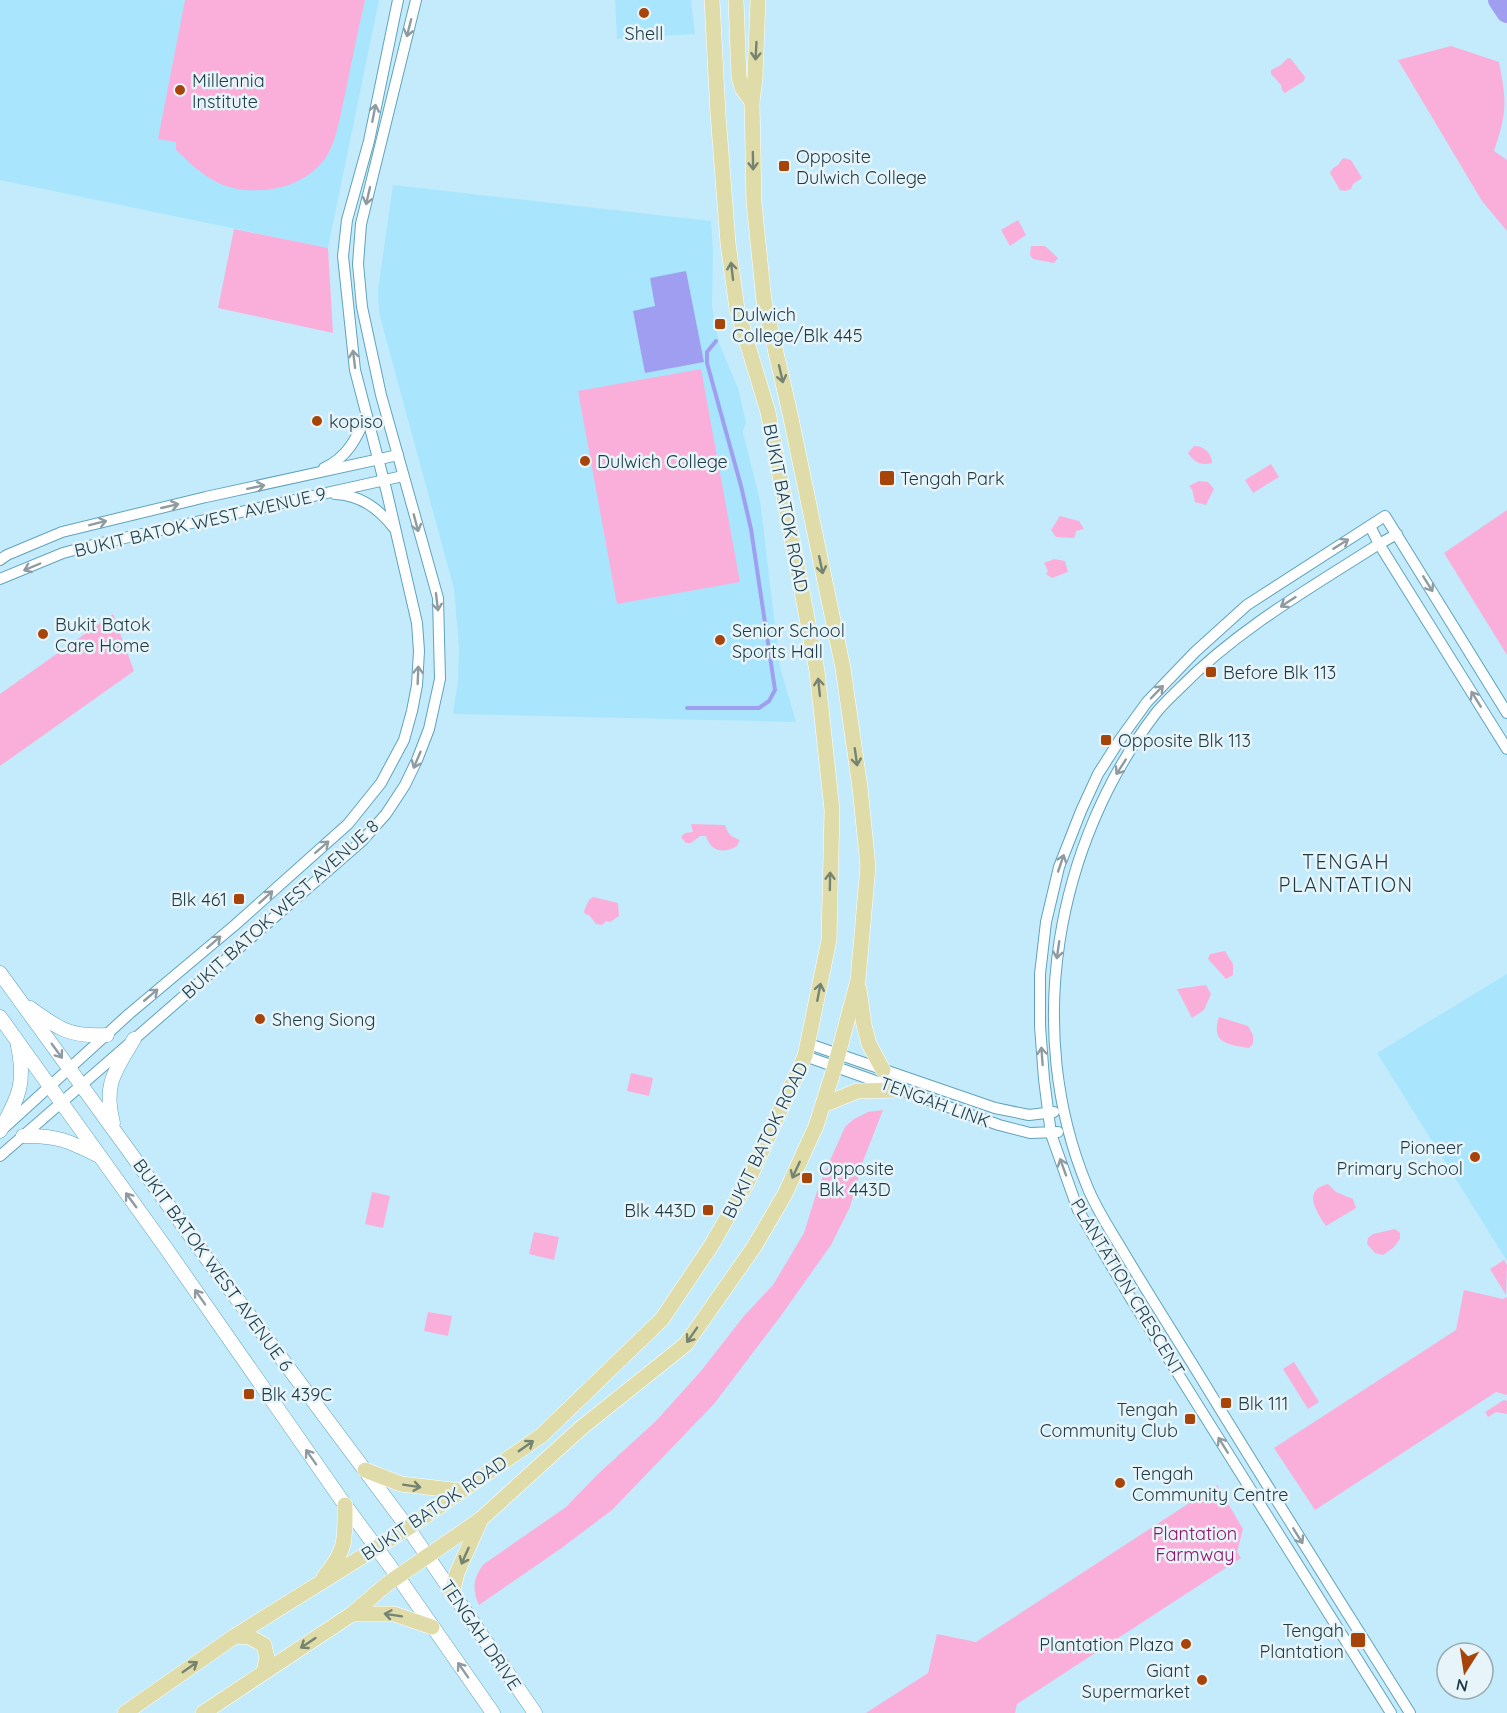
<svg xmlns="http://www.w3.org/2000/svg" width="1507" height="1713" viewBox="0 0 1507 1713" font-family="Quicksand,sans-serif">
  <rect width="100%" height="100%" fill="#c4ebfb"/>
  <g fill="#a9e6fe">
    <path d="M 0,0 L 379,0 L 328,248 L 0,180 Z"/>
    <path d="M 615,0 L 691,0 L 695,34 L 617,39 Z"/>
    <path d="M 393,185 L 711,221 L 713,253 L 712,307 L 719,343 L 738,388 L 746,422 L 743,432 L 760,500 L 780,667 L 796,722 L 453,714 L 458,679 L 459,648 L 454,589 L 379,313 L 378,290 Z"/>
    <path d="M 1507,974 L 1507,1261 L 1377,1053 Z"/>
  </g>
  <g fill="#faafda">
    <path d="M 185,0 L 365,0 C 358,30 352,60 346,90 C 341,111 337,143 324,160 C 309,179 287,188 264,190 C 223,193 204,177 176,150 L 176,142 L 158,139 Z"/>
    <path d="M 1451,46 L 1499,62 C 1507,102 1507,113 1494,151 L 1507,160 L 1507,231 L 1482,201 L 1398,60 Z"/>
    <path d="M 1288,58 L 1291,59 L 1305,77 L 1304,81 L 1285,93 L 1282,90 L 1281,85 L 1271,74 L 1271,70 L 1281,65 Z"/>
    <path d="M 1343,158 L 1351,160 L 1362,178 L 1353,184 L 1351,189 L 1345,191 L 1340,190 L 1330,173 L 1333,168 L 1338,165 Z"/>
    <path d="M 1018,220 L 1026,235 L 1010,246 L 1001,230 Z"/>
    <path d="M 234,229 L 328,248 L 333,333 L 218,308 Z"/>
    <path d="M 1031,246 L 1045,246 L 1058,258 L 1054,263 L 1033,259 L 1030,255 Z"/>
    <path d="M 701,369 L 740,582 L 617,604 L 578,391 Z"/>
    <path d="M 1194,446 C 1204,446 1212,453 1212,463 C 1200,466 1194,462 1188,453 Z"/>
    <path d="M 1271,464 L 1279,477 L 1253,493 L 1245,480 Z"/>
    <path d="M 1199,481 L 1208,482 L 1214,489 L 1206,505 L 1195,502 L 1192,489 L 1189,486 Z"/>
    <path d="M 1507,510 L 1507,655 L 1444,553 Z"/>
    <path d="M 1060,516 L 1079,521 L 1084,529 L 1076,531 L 1075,537 L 1073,538 L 1056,537 L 1051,530 Z"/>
    <path d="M 1054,559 L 1065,561 L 1068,572 L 1052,578 L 1046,574 L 1048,571 L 1044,563 Z"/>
    <path d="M 113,614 L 134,671 L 0,766 L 0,694 Z"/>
    <path d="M 691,824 L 725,825 C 728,834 731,837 740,840 L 737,846 C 724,854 711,852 706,836 L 700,836 L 691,843 L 686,843 L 681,837 L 685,833 L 693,832 Z"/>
    <path d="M 593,897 L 618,903 L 619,916 L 610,922 L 606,921 L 602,925 L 596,924 L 589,915 L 585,914 L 584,911 L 589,900 Z"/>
    <path d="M 1225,951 L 1233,964 L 1233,975 L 1226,979 L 1208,959 L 1210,954 Z"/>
    <path d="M 1206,985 L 1211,994 L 1204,1010 L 1192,1018 L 1177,989 Z"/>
    <path d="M 1219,1017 L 1248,1026 L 1253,1035 L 1253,1044 L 1249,1048 C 1229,1045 1210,1043 1219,1017 Z"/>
    <path d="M 631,1073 L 653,1078 L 649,1096 L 627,1091 Z"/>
    <path d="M 883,1110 L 863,1161 L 850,1207 L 831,1245 L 780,1317 L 714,1404 L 612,1510 L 563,1547 L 479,1605 C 472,1590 473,1577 484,1564 L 566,1507 L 598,1474 L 656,1421 L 701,1371 L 744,1316 L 773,1285 L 804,1233 L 819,1185 L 845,1127 L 854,1119 L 868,1112 Z"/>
    <path d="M 1328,1184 L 1336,1192 L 1353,1199 L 1356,1208 L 1326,1226 C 1316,1211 1302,1190 1328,1184 Z"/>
    <path d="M 372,1192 L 390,1196 L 383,1228 L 365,1224 Z"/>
    <path d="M 1395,1229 L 1400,1233 L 1400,1239 L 1393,1248 L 1383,1255 L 1375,1253 L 1367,1244 L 1368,1238 L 1373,1234 Z"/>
    <path d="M 534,1232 L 559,1237 L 554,1260 L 529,1254 Z"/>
    <path d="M 1504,1260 L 1507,1265 L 1506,1295 L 1490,1269 Z"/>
    <path d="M 1464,1290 L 1503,1299 L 1507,1297 L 1507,1395 L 1496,1392 L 1315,1510 L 1274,1448 L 1456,1330 Z"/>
    <path d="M 428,1312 L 452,1316 L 448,1336 L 424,1331 Z"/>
    <path d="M 1294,1362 L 1319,1402 L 1308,1409 L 1283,1369 Z"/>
    <path d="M 1504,1400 L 1507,1401 L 1507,1414 L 1496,1412 L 1488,1417 L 1485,1412 Z"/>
    <path d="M 1217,1485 L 1243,1529 L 1237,1552 L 1241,1558 L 1017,1704 L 1015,1713 L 866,1713 L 928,1673 L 937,1634 L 976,1642 Z"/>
  </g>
  <path fill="#a09ef0" d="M 686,271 L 704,362 L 645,373 L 633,311 L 655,306 L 650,278 Z"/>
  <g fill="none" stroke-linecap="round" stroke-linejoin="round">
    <path stroke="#a09ef0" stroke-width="4" d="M 687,708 L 759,708 L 769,701 L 775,690 L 751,529 L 741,486 L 707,363 L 707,352 L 716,341"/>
    <path stroke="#a09ef0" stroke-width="22" d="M 1499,0 L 1507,12"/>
    <defs>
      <g id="street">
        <path d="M 324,468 C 347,458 357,438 366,416"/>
        <path d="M 335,494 C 361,495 379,509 394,528"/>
        <path d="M 1370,526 L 1379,544 L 1507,749"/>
        <path d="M 1397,534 L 1379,544 C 1310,588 1238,629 1180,688 C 1172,696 1163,704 1156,713 C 1055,845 1023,1031 1087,1186 C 1096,1209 1111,1231 1124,1253 C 1152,1300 1181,1345 1209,1391 C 1275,1499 1343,1606 1410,1713"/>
        <path d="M 0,560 L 7,555 L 62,532 L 206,497 L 398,455"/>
        <path d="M 0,579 L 63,553 L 93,545 L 403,476"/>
        <path d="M 809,1044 L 995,1108 L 1029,1115 L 1054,1112"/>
        <path d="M 805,1056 L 999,1125 L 1030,1133 L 1058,1132"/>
        <path d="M 5,1127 L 129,1014 L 235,925 L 348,824 L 381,783 L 404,740 L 412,711 L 417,685 L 419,651 L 417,623 L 387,493 L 355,370 L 343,256 L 347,220 L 369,141 L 398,0"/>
        <path d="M 0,1156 L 362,841 L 386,814 L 405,785 L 417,760 L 429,729 L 440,679 L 438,598 L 381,395 L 362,307 L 358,264 L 361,224 L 416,0"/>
        <path d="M 1391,1713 L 1133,1302 L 1078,1210 L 1051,1134 L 1044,1079 L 1040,1026 L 1040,974 L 1046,922 L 1059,867 L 1081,811 L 1098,774 L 1121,738 L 1147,702 L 1195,652 L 1247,605 L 1385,516 L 1507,713"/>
      </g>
      <g id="secondary">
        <path d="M 0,973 L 208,1260 L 408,1528 L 535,1713"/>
        <path d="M 30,1008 C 59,1029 70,1037 107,1035"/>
        <path d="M 0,1017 L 163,1244 L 345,1505 L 398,1577 L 493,1713"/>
        <path d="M 113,1123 C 103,1084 115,1071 134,1039"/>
        <path d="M 0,1131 C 18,1098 26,1085 18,1046"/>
        <path d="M 23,1136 C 56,1135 69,1141 97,1155"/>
      </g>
      <g id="primary">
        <path d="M 736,0 L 739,77 L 742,88 L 752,102"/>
        <path d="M 859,989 L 864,1025 L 869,1044 L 883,1070"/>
        <path d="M 823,1105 L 857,1091 L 901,1090"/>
        <path d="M 365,1470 L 401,1484 L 461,1491"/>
        <path d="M 324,1577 C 347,1549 345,1540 345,1505"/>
        <path d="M 452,1593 L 457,1573 L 481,1519"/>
        <path d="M 352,1614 L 394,1614 L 432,1627"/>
        <path d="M 235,1636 L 250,1637 L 264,1645 L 267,1658 L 264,1672"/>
        <path d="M 125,1713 L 235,1636 L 408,1528 L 542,1435 L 662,1319 L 711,1246 L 748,1181 L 805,1056 L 829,940 L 832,810 L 817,671 L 768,412 L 737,309 L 728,243 L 718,114 L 712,0"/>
        <path d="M 203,1713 L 352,1614 L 387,1584 L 481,1519 L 581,1428 L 686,1344 L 754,1247 L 785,1194 L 816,1126 L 835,1066 L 858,980 L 868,866 L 860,788 L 843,668 L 789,409 L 764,301 L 754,203 L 752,102 L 755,78 L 758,0"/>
      </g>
    </defs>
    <use href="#street" stroke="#60a3bc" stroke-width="12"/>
    <use href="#secondary" stroke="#60a3bc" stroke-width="15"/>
    <use href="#primary" stroke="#fff" stroke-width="16"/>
    <use href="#street" stroke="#fff" stroke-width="10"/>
    <use href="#secondary" stroke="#fff" stroke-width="14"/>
    <use href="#primary" stroke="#e0dca9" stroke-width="15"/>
  </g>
  <defs><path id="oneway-shaft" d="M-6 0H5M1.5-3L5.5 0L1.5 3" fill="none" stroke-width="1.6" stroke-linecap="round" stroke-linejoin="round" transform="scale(1.5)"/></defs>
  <g stroke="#8e9ca2">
    <use href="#oneway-shaft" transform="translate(409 28) rotate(104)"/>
    <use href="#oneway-shaft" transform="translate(374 113) rotate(-79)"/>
    <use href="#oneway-shaft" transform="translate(368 196) rotate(103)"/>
    <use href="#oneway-shaft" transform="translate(354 359) rotate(-97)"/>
    <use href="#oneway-shaft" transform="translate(256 487) rotate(-12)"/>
    <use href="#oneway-shaft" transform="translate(170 506) rotate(-13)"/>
    <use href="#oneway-shaft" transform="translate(98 523) rotate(-14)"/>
    <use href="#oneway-shaft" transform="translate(416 523) rotate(75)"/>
    <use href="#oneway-shaft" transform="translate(1341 544) rotate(-32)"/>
    <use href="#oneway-shaft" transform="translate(32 567) rotate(157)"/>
    <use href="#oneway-shaft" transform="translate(1428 584) rotate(58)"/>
    <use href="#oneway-shaft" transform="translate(437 602) rotate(83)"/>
    <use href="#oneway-shaft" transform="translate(1288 602) rotate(147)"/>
    <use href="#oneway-shaft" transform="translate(418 675) rotate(-88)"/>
    <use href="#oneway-shaft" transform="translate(1157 692) rotate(-46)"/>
    <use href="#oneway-shaft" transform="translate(1476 699) rotate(-122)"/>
    <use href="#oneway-shaft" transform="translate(417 760) rotate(113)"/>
    <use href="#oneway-shaft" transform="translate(1121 767) rotate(123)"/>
    <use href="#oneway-shaft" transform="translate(322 847) rotate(-41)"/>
    <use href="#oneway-shaft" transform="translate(1061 863) rotate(-71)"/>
    <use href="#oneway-shaft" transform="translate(266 897) rotate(-42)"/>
    <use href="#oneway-shaft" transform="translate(214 942) rotate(-41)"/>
    <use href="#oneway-shaft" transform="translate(1058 950) rotate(98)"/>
    <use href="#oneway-shaft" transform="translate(151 995) rotate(-40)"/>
    <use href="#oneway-shaft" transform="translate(57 1051) rotate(54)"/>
    <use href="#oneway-shaft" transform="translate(1042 1056) rotate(-94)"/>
    <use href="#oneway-shaft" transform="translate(1063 1167) rotate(-110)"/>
    <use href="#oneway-shaft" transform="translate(131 1200) rotate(-126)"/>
    <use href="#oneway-shaft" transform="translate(200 1297) rotate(-125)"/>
    <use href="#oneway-shaft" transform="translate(1223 1445) rotate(-122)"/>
    <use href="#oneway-shaft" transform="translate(311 1457) rotate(-125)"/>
    <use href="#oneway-shaft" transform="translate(1298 1536) rotate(58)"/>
    <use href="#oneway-shaft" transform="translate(463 1670) rotate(-125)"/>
  </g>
  <g stroke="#758371">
    <use href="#oneway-shaft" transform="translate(756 51) rotate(93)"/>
    <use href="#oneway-shaft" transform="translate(753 161) rotate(89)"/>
    <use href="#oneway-shaft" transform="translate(732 271) rotate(-97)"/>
    <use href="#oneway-shaft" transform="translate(781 374) rotate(77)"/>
    <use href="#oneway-shaft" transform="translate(821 565) rotate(78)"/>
    <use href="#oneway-shaft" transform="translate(819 687) rotate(-96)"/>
    <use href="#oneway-shaft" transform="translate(856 757) rotate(82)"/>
    <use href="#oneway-shaft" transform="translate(830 881) rotate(-89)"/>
    <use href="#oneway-shaft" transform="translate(819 992) rotate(-79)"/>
    <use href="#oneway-shaft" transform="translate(796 1170) rotate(115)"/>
    <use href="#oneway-shaft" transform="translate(692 1335) rotate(125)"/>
    <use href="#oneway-shaft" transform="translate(526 1446) rotate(-35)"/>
    <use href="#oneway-shaft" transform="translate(412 1486) rotate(9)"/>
    <use href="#oneway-shaft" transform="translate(465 1556) rotate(114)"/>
    <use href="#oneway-shaft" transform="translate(393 1615) rotate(-171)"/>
    <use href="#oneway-shaft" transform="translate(308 1643) rotate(146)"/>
    <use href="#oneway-shaft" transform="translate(190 1667) rotate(-35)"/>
  </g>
  <g fill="#a74409" stroke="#e7f4f9" stroke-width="2">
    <circle cx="644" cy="13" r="6"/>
    <circle cx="180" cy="90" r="6"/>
    <rect x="778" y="160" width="12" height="12" rx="3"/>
    <rect x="714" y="318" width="12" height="12" rx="3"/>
    <circle cx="317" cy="421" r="6"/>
    <circle cx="585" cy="461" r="6"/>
    <rect x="879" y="470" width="16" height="16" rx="3"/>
    <circle cx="43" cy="634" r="6"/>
    <circle cx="720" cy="640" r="6"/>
    <rect x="1205" y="666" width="12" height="12" rx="3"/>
    <rect x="1100" y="734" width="12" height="12" rx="3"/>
    <rect x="233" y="893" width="12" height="12" rx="3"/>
    <circle cx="260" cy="1019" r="6"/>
    <circle cx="1475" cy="1157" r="6"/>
    <rect x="801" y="1172" width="12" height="12" rx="3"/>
    <rect x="702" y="1204" width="12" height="12" rx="3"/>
    <rect x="243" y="1388" width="12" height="12" rx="3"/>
    <rect x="1220" y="1397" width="12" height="12" rx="3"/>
    <rect x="1184" y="1413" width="12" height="12" rx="3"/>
    <circle cx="1120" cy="1483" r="6"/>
    <rect x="1350" y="1632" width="16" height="16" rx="3"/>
    <circle cx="1186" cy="1644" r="6"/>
    <circle cx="1202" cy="1680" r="6"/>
  </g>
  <g text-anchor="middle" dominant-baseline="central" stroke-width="5" stroke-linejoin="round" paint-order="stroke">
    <g font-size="18" fill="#1e3a44" stroke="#e7f4f9" text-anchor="start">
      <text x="644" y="33" text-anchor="middle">Shell</text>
      <text x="192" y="80">Millennia<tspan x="192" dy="21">Institute</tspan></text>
      <text x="796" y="156">Opposite<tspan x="796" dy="21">Dulwich College</tspan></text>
      <text x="732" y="314">Dulwich<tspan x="732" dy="21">College/Blk 445</tspan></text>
      <text x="329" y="421">kopiso</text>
      <text x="597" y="461">Dulwich College</text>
      <text x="900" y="478">Tengah Park</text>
      <text x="55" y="624">Bukit Batok<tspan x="55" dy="21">Care Home</tspan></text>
      <text x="732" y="630">Senior School<tspan x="732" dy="21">Sports Hall</tspan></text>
      <text x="1223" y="672">Before Blk 113</text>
      <text x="1118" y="740">Opposite Blk 113</text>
      <text x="227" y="899" text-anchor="end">Blk 461</text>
      <text x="272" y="1019">Sheng Siong</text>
      <text x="1463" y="1147" text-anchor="end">Pioneer<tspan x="1463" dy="21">Primary School</tspan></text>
      <text x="819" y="1168">Opposite<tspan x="819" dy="21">Blk 443D</tspan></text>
      <text x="696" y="1210" text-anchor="end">Blk 443D</text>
      <text x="261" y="1394">Blk 439C</text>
      <text x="1238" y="1403">Blk 111</text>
      <text x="1178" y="1409" text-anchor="end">Tengah<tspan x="1178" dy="21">Community Club</tspan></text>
      <text x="1132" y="1473">Tengah<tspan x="1132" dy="21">Community Centre</tspan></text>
      <text x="1344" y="1630" text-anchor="end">Tengah<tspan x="1344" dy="21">Plantation</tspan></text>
      <text x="1174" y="1644" text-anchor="end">Plantation Plaza</text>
      <text x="1190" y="1670" text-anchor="end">Giant<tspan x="1190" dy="21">Supermarket</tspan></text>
    </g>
    <g font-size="18" fill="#1e3a44" stroke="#e7f4f9">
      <text transform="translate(786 508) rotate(79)">BUKIT BATOK ROAD</text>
      <text transform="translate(200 522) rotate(-13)">BUKIT BATOK WEST AVENUE 9</text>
      <text transform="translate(280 909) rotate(-42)">BUKIT BATOK WEST AVENUE 8</text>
      <text transform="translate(935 1102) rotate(20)">TENGAH LINK</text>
      <text transform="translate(765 1140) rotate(-64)">BUKIT BATOK ROAD</text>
      <text transform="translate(213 1265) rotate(54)">BUKIT BATOK WEST AVENUE 6</text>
      <text transform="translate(1128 1287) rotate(59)">PLANTATION CRESCENT</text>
      <text transform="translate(434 1508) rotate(-34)">BUKIT BATOK ROAD</text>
      <text transform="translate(481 1635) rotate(56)">TENGAH DRIVE</text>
    </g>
    <g font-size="18" fill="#8f116a" stroke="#e7f4f9">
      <text x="1195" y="1533">Plantation<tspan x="1195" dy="21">Farmway</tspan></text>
    </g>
    <g font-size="20" letter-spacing="1.5" fill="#1e3a44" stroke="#e7f4f9">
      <text x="1346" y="861">TENGAH<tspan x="1346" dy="23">PLANTATION</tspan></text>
    </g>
  </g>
  <g transform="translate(1465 1671) rotate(192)"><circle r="28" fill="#e7f4f9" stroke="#97aab1" stroke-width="1.5"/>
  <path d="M0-4.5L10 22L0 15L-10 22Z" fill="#a74409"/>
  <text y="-9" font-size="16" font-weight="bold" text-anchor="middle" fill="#1e3a44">N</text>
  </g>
</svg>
